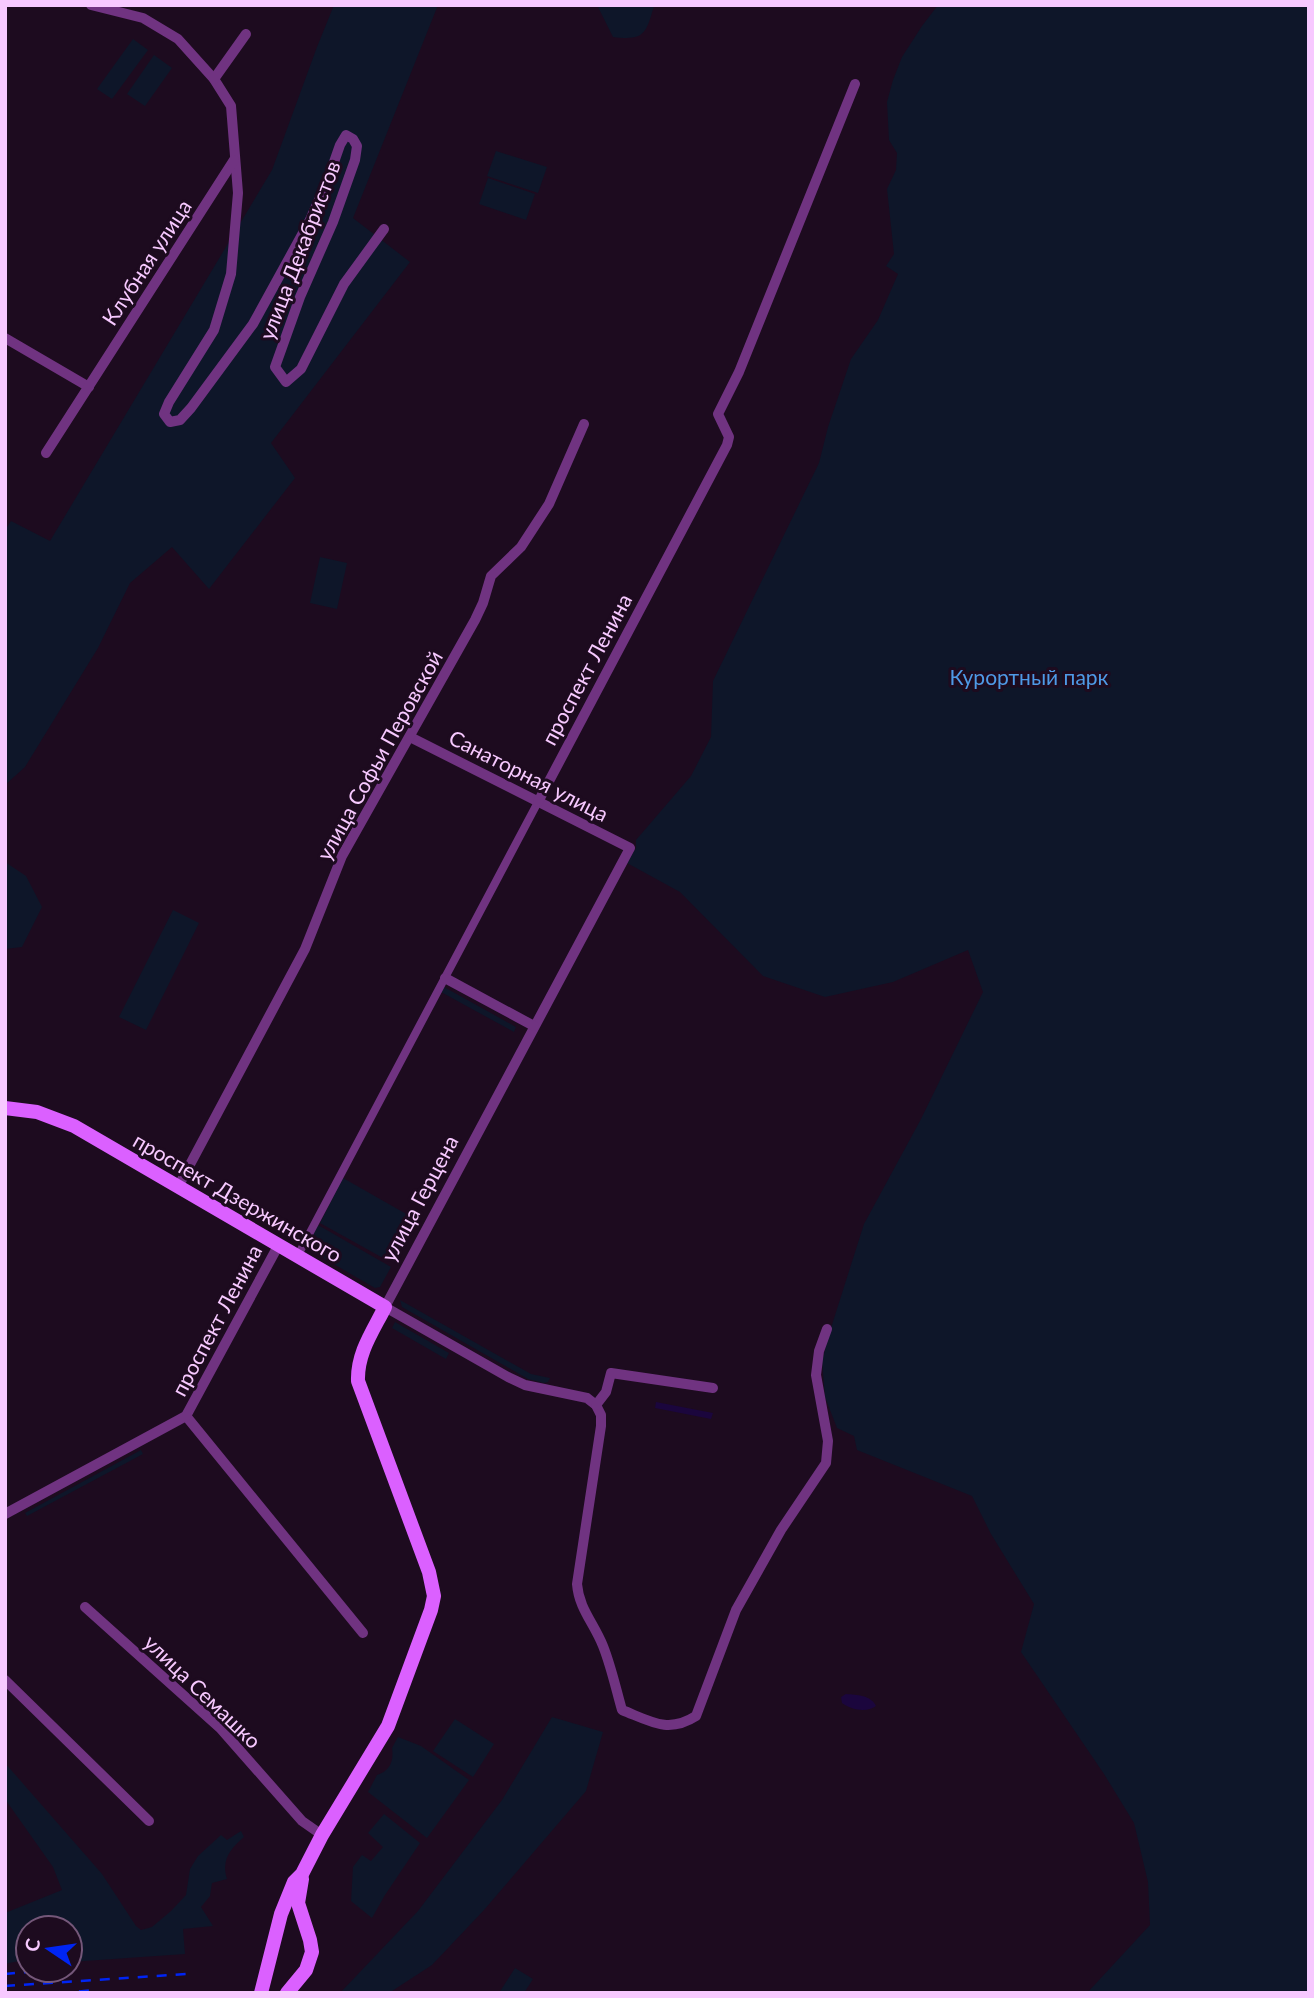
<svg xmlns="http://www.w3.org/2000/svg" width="1314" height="1998" viewBox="0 0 1314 1998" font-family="Lato,sans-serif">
  <rect width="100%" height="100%" fill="#1d0b1f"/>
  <g fill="#0e1629">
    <path d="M 334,5 L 438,5 L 353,218 L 410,262 L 271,443 L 295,478 L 209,589 L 172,547 L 130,583 L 98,648 L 25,767 L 5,785 L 5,530 L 11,521 L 50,541 L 272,170 L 317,47 Z"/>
    <path d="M 597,5 L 654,5 L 654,6 C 646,33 645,41 613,37 Z"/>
    <path d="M 938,5 L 1309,5 L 1309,1993 L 1087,1993 L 1150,1925 L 1148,1882 L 1134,1823 L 1104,1774 L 1021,1652 L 1034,1604 L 991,1534 L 972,1496 L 857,1450 L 854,1436 L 837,1428 L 825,1397 L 822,1361 L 830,1331 L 864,1224 L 921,1119 L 983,992 L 968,950 L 893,982 L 825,997 L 763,976 L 680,892 L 627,863 L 636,848 L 636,840 L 691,776 L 711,737 L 713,681 L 819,463 L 828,427 L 851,359 L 878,320 L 898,274 L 886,266 L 894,254 L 887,189 L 896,170 L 897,153 L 889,140 L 887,102 L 893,80 L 902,57 L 922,26 Z"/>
    <path d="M 133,39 L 148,50 L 112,99 L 97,89 Z"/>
    <path d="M 154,55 L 172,68 L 145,106 L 127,94 Z"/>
    <path d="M 496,151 L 547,167 L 538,193 L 487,176 Z"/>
    <path d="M 488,178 L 535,194 L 526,220 L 479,204 Z"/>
    <path d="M 320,557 L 347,563 L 337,609 L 310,603 Z"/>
    <path d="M 5,862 L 26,876 L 42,907 L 22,947 L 5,949 Z"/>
    <path d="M 173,910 L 199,923 L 146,1030 L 119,1017 Z"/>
    <path d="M 444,987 L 516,1027 L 514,1032 L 441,992 Z"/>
    <path d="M 343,1178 L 408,1215 L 383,1258 L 320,1223 Z"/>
    <path d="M 318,1225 L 391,1267 L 380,1287 L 375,1288 L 306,1248 Z"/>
    <path d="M 400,1300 L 531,1374 L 550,1378 L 548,1382 L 544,1383 L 528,1379 L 402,1307 Z"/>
    <path d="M 395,1322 L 449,1353 L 446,1359 L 392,1328 Z"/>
    <path d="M 141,1450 L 143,1454 L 27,1516 L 25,1513 Z"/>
    <path d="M 552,1717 L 603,1732 L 586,1791 L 484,1910 L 432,1965 L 389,1993 L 340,1993 L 418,1911 L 502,1800 Z"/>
    <path d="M 455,1719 L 494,1744 L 473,1777 L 433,1751 Z"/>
    <path d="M 398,1737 L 421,1746 L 469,1780 L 427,1838 L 368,1792 L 377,1775 C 390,1771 394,1761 392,1748 Z"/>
    <path d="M 5,1763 L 102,1874 L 136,1926 L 141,1930 L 152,1927 L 171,1911 L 186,1895 L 190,1869 L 198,1856 L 221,1835 L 227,1840 L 241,1831 L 244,1837 C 230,1849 221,1860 227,1879 L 212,1883 L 210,1896 L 201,1907 L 213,1926 L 183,1929 L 185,1954 L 70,1962 L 70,1928 L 28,1928 L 28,1959 L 5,1964 L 5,1913 L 62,1890 L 53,1867 L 5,1799 Z"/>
    <path d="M 384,1814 L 420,1843 L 385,1895 L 372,1918 L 351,1901 L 353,1867 L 362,1855 L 371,1861 L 383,1847 L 368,1833 Z"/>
    <path d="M 515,1968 L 533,1979 L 524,1993 L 499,1993 Z"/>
  </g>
  <g fill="#1b063d">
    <path d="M 656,1402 L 713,1413 L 711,1419 L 655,1408 Z"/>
    <path d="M 846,1694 C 857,1695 871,1695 876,1706 C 867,1713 851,1710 842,1703 L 841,1697 Z"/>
  </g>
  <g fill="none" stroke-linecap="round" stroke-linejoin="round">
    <path stroke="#703381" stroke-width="8" d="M 297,1257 L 538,802"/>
    <g stroke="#703381" stroke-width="10">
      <path d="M 91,5 L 143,18 L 178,39 L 214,79 L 231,106 L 238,193 L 231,274 L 214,330 L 169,402 L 164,414 L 170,422 L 180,420 L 191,408 L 253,324 L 309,222 L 327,182 L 340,145 L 346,135 L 353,139 L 357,146 L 355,160 L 333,222 L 300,297 L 275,367 L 286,382 L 301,369 L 344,284 L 384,229"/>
      <path d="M 214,79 L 246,34"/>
      <path d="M 5,338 L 89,387"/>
      <path d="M 46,453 L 234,160"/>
      <path d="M 410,737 L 630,848 L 385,1307 L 508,1377 L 525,1385 L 587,1398 L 596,1405 L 601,1415 L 601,1426 L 577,1584 C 579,1609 594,1623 603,1646 C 611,1666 616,1689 622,1710 C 650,1721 668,1734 696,1716 L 736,1610 L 781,1530 L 826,1463 L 828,1441 L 816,1375 L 819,1351 L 827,1329"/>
      <path d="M 538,802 L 727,445 L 729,437 L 718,414 L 739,372 L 855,84"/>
      <path d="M 445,978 L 534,1026"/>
      <path d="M 178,1187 L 305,949 L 342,856 L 475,620 L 483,603 L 491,576 L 521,547 L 549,504 L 584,424"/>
      <path d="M 596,1405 L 606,1392 L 611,1373 L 713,1388"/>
      <path d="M 186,1416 L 363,1633"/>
      <path d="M 5,1514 L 186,1416 L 278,1246"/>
      <path d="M 85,1607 L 220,1728 L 302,1821 L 322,1835"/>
      <path d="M 5,1680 L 149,1821"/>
    </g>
    <g stroke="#db60ff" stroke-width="14">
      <path d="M 5,1108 L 37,1112 L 74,1126 L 385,1307 C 373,1331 357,1353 358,1381 L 429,1572 L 434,1596 L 431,1610 L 388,1726 L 322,1835 L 302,1874 L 294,1882 L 281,1914 L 261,1993"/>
      <path d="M 287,1993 L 306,1970 L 312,1952 L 310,1940 L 298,1903 L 302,1879"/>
    </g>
    <g stroke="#0025f4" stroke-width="2.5" stroke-dasharray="10 9" stroke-linecap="butt">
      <path d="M 5,1974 L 27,1972"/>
      <path d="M 5,1986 L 187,1974"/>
      <path d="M 60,1993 L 95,1990"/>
    </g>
  </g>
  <g text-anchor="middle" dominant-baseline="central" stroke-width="6" stroke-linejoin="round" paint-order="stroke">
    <g font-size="21" fill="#f7c9ff" stroke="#1d0b1f">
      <text transform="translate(299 250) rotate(-69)">улица Декабристов</text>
      <text transform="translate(146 262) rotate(-57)">Клубная улица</text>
      <text transform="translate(586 669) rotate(-62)">проспект Ленина</text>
      <text transform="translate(379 755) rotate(-61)">улица Софьи Перовской</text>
      <text transform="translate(529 775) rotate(27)">Санаторная улица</text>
      <text transform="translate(238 1197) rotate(30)">проспект Дзержинского</text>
      <text transform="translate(419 1198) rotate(-62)">улица Герцена</text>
      <text transform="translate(216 1320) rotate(-62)">проспект Ленина</text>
      <text transform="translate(203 1691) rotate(44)">улица Семашко</text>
    </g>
    <g font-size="21" fill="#4e9ae6" stroke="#1d0b1f">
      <text x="1029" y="676">Курортный парк</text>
    </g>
  </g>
  <rect width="1314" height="1998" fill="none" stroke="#f7c9ff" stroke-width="14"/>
  <g transform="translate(49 1949) rotate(283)"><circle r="33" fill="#1d0b1f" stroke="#745779" stroke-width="2"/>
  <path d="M0-5L12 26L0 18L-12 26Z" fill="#0025f4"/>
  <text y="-10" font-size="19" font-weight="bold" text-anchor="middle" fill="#f7c9ff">С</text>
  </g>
</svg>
